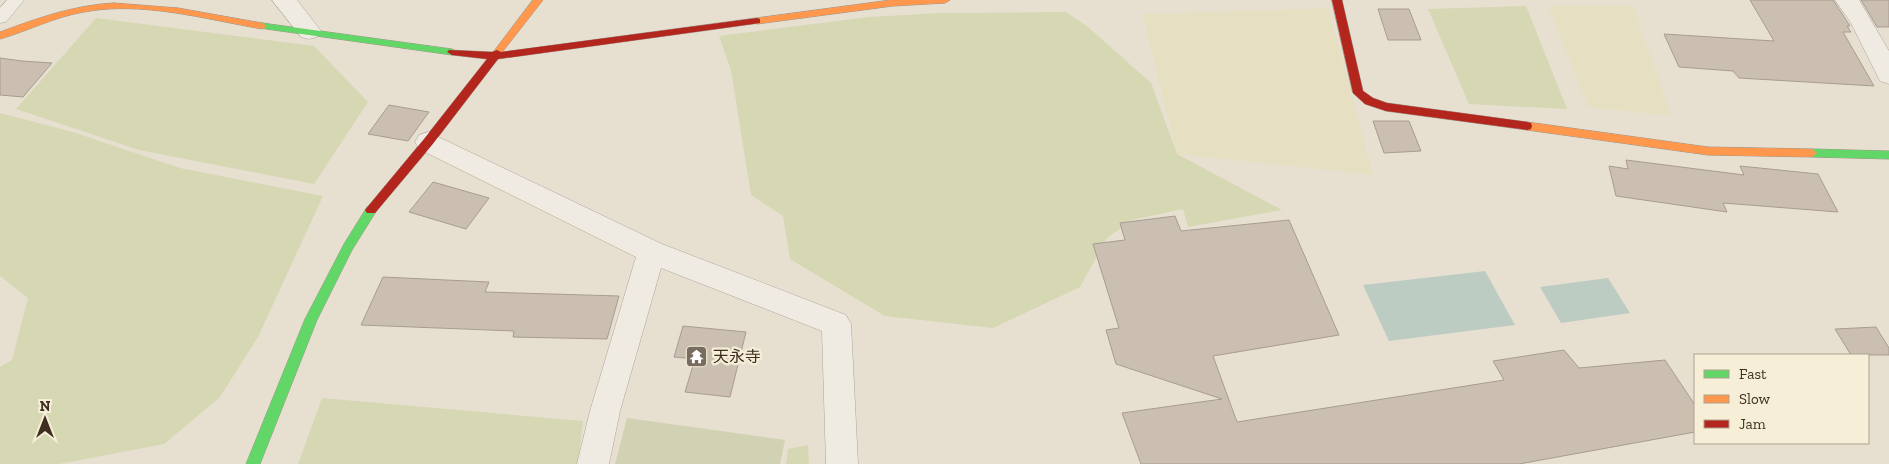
<svg xmlns="http://www.w3.org/2000/svg" width="1889" height="464" viewBox="0 0 1889 464" font-family="'Zilla Slab','Noto Sans JP',serif">
  <rect width="100%" height="100%" fill="#e7e0d1"/>
  <g fill="#e6dfc2">
    <path d="M 1633,5 L 1671,116 L 1588,107 L 1548,6 Z"/>
    <path d="M 1329,8 L 1373,175 L 1177,154 L 1142,14 Z"/>
  </g>
  <g fill="#d6d7b3">
    <path d="M 1526,6 L 1567,109 L 1469,104 L 1428,9 Z"/>
    <path d="M 1066,12 L 1088,27 L 1151,83 L 1177,154 L 1282,210 L 1188,227 L 1183,209 L 1132,220 L 1107,238 L 1080,287 L 993,328 L 885,316 L 790,259 L 783,216 L 751,195 L 731,70 L 719,36 L 869,17 L 942,13 Z"/>
    <path d="M 96,18 L 314,46 L 368,102 L 314,184 L 139,150 L 16,109 Z"/>
    <path d="M 0,113 L 73,132 L 180,168 L 323,196 L 258,337 L 220,397 L 164,444 L 59,464 L 0,464 L 0,367 L 12,360 L 28,298 L 0,276 Z"/>
    <path d="M 322,398 L 583,421 L 578,464 L 298,464 Z"/>
    <path d="M 808,445 L 809,464 L 786,464 L 788,449 Z"/>
  </g>
  <path fill="#d1d1b3" d="M 627,418 L 785,440 L 780,464 L 615,464 Z"/>
  <g fill="#bcccc2">
    <path d="M 1485,271 L 1515,325 L 1389,341 L 1363,285 Z"/>
    <path d="M 1608,278 L 1630,313 L 1561,323 L 1540,287 Z"/>
  </g>
  <g fill="#cbbfb2" stroke="#a89c90">
    <path d="M 1750,0 L 1833,0 L 1850,26 L 1847,26 L 1851,32 L 1843,32 L 1874,86 L 1739,78 L 1733,71 L 1679,67 L 1664,34 L 1774,41 Z"/>
    <path d="M 1861,0 L 1889,0 L 1889,27 L 1877,27 Z"/>
    <path d="M 1378,9 L 1409,9 L 1421,40 L 1388,40 Z"/>
    <path d="M 0,58 L 22,61 L 52,63 L 23,97 L 0,95 Z"/>
    <path d="M 389,105 L 429,112 L 408,141 L 368,134 Z"/>
    <path d="M 1373,121 L 1409,121 L 1421,151 L 1384,153 Z"/>
    <path d="M 1626,160 L 1744,175 L 1740,166 L 1818,174 L 1838,212 L 1723,203 L 1727,212 L 1616,196 L 1609,166 L 1628,169 Z"/>
    <path d="M 433,182 L 489,198 L 466,229 L 409,212 Z"/>
    <path d="M 1175,216 L 1181,231 L 1289,220 L 1339,335 L 1213,356 L 1237,422 L 1504,380 L 1493,361 L 1564,350 L 1579,368 L 1665,360 L 1695,405 L 1695,432 L 1519,464 L 1141,464 L 1122,413 L 1222,399 L 1116,364 L 1106,330 L 1119,328 L 1093,244 L 1125,240 L 1120,223 Z"/>
    <path d="M 383,277 L 489,282 L 485,292 L 619,296 L 607,339 L 513,337 L 514,331 L 361,325 Z"/>
    <path d="M 683,326 L 746,332 L 730,397 L 685,392 L 695,359 L 674,357 Z"/>
    <path d="M 1876,327 L 1889,348 L 1889,355 L 1851,355 L 1835,329 Z"/>
  </g>
  <g fill="none" stroke-linecap="round" stroke-linejoin="round">
    <defs>
      <path id="lane" d="M 7,0 L 24,0 L 6,22 L 0,23 L 0,8 Z"/>
      <g id="street">
        <path d="M 272,0 L 297,0 L 321,31 L 317,37 L 309,39 L 301,37 Z"/>
        <path d="M 1835,0 L 1859,0 L 1889,51 L 1889,84 L 1880,81 L 1851,23 Z"/>
        <path d="M 428,132 L 662,244 L 846,315 L 851,324 L 858,464 L 826,464 L 822,331 L 661,268 L 620,411 L 609,464 L 577,464 L 590,411 L 636,257 L 419,149 L 415,142 L 419,135 Z"/>
      </g>
      <g id="fast">
        <path d="M 262,23 L 452,49 L 457,52 L 452,55 L 259,28 L 257,26 Z"/>
        <path d="M 1812,149 L 1889,151 L 1889,159 L 1812,157 L 1807,153 Z"/>
        <path d="M 371,206 L 375,207 L 377,210 L 352,250 L 317,320 L 260,464 L 246,464 L 305,319 L 344,244 L 367,207 Z"/>
      </g>
      <g id="slow">
        <path d="M 533,0 L 543,0 L 500,55 L 494,55 L 492,53 L 494,51 Z"/>
        <path d="M 891,0 L 950,0 L 945,3 L 893,6 L 757,24 L 752,21 L 757,18 Z"/>
        <path d="M 114,3 L 178,8 L 262,23 L 267,26 L 262,29 C 204,19 142,1 84,12 C 54,17 28,31 0,39 L 0,32 C 38,18 74,5 114,3 Z"/>
        <path d="M 1527,122 L 1708,147 L 1812,149 L 1817,153 L 1812,157 L 1708,155 L 1527,130 L 1522,126 Z"/>
      </g>
      <g id="jam">
        <path d="M 1332,0 L 1342,0 L 1363,91 L 1373,98 L 1387,103 L 1527,122 L 1531,123 L 1532,126 L 1531,129 L 1527,130 L 1386,111 L 1365,104 L 1353,93 Z"/>
        <path d="M 757,18 L 760,19 L 760,23 L 498,59 L 432,145 L 375,213 L 367,213 L 365,210 L 424,139 L 487,59 L 452,55 L 447,52 L 449,50 L 492,52 L 497,50 L 501,52 Z"/>
      </g>
    </defs>
    <use href="#lane" stroke="#ada599" stroke-width="1"/>
    <use href="#street" stroke="#ada599" stroke-width="1"/>
    <use href="#fast" stroke="#9c958a" stroke-width="1"/>
    <use href="#slow" stroke="#9c958a" stroke-width="1"/>
    <use href="#jam" stroke="#9c958a" stroke-width="1"/>
    <use href="#lane" fill="#efebe3" fill-rule="evenodd"/>
    <use href="#street" fill="#efebe3" fill-rule="evenodd"/>
    <use href="#fast" fill="#63d668" fill-rule="evenodd"/>
    <use href="#slow" fill="#ff974d" fill-rule="evenodd"/>
    <use href="#jam" fill="#b3261e" fill-rule="evenodd"/>
  </g>
  <defs>
    <symbol id="temple-square" viewBox="-11 -11 22 22"><rect x="-9" y="-9" width="18" height="18" rx="4" fill="#786c5e" stroke="#f7eed8"/><path d="M0-6L5-2H3V0L6.5 2.5H4V6H1.5V3h-3V6H-4V2.5H-6.5L-3 0V-2H-5Z" fill="#fff"/></symbol>
  </defs>
  <g fill-rule="evenodd">
    <use href="#temple-square" x="684" y="344" width="25" height="25"/>
  </g>
  <g text-anchor="middle" dominant-baseline="central" stroke-width="4.5" stroke-linejoin="round" paint-order="stroke">
    <g font-size="16" fill="#3d2e20" stroke="#f7eed8" text-anchor="start">
      <text x="713" y="356">天永寺</text>
    </g>
  </g>
  <rect x="1694" y="354" width="175" height="90" fill="#f7eed8" stroke="#ada18e"/>
  <rect x="1704" y="370" width="25" height="8" fill="#63d668" stroke="#ada18e"/>
  <text x="1739" y="379" font-size="15" fill="#3d2e20">Fast</text>
  <rect x="1704" y="395" width="25" height="8" fill="#ff974d" stroke="#ada18e"/>
  <text x="1739" y="404" font-size="15" fill="#3d2e20">Slow</text>
  <rect x="1704" y="420" width="25" height="8" fill="#b3261e" stroke="#ada18e"/>
  <text x="1739" y="429" font-size="15" fill="#3d2e20">Jam</text>
  <g transform="translate(45 419)" stroke="#f7eed8" stroke-width="4" paint-order="stroke">
  <path d="M0-4L9 19L0 12L-9 19Z" fill="#3d2e20"/>
  <text y="-8" font-size="14" font-weight="bold" text-anchor="middle" fill="#3d2e20">N</text>
  </g>
</svg>
